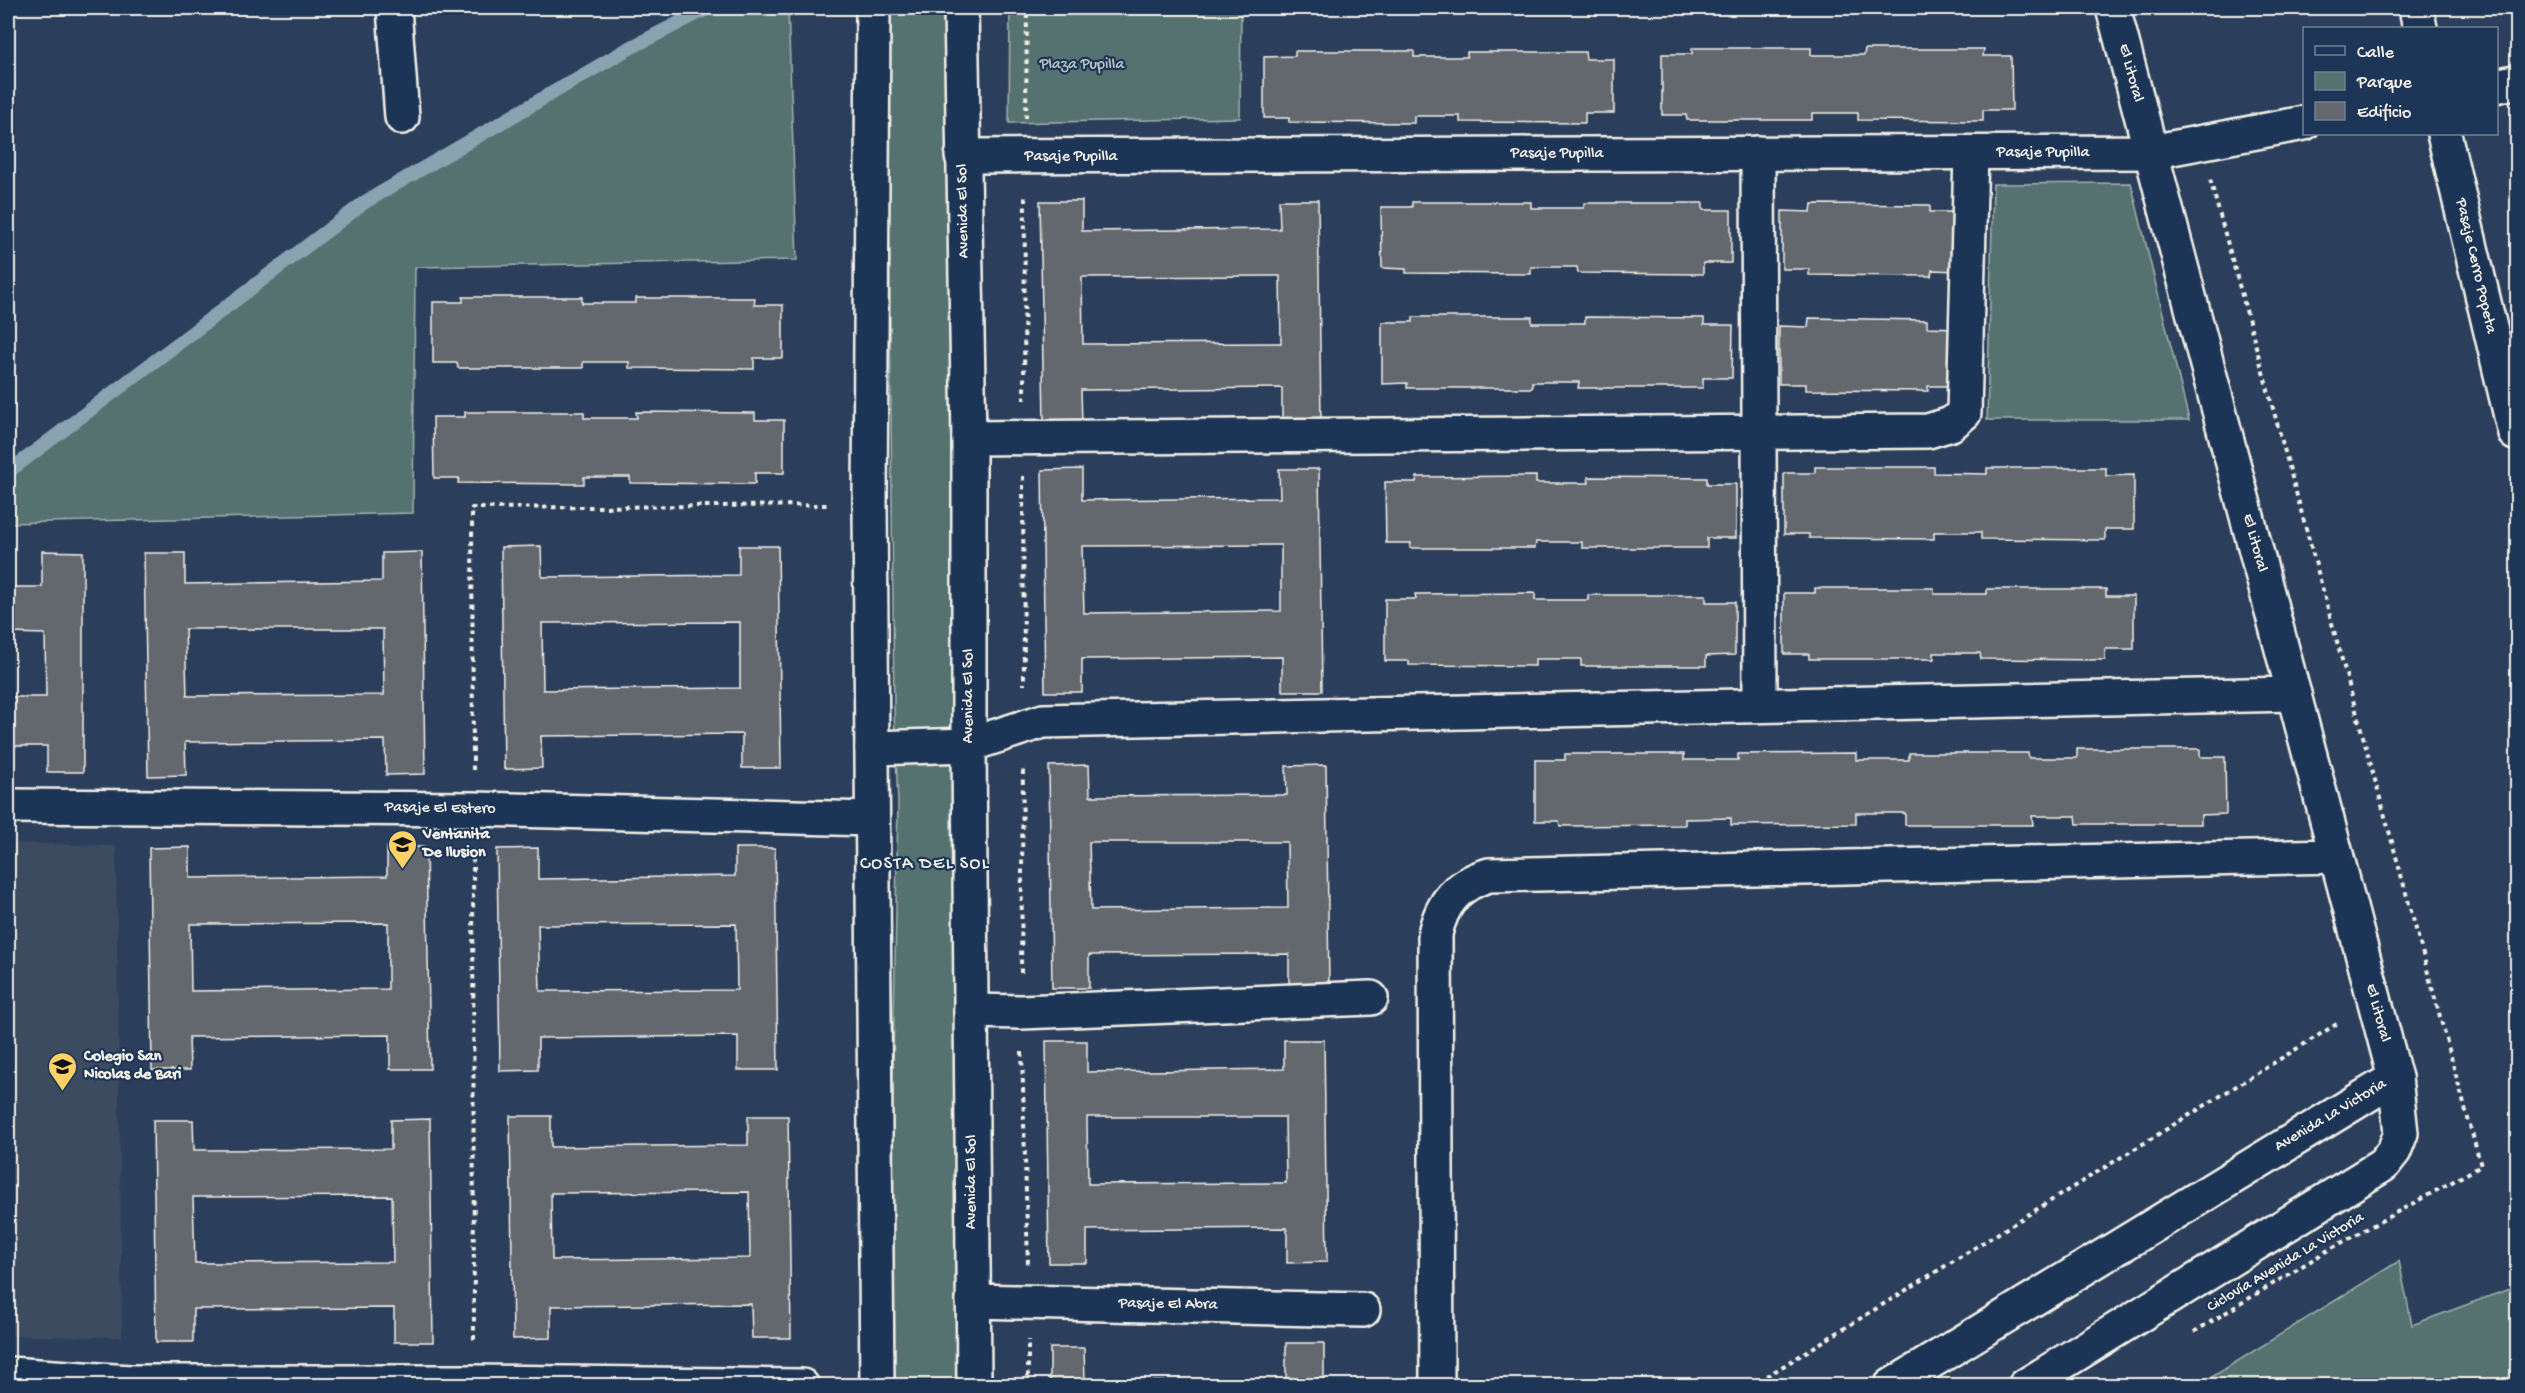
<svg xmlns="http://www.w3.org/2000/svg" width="2525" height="1393" viewBox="0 0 2525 1393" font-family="'Gochi Hand',sans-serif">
  <rect width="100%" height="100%" fill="#2b3f5c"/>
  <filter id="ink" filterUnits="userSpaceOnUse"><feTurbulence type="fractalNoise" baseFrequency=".0167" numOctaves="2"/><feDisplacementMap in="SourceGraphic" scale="12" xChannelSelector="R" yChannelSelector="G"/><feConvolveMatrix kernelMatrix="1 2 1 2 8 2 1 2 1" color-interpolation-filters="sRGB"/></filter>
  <g filter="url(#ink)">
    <path fill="#3c4b61" d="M 8,843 L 116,846 L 122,1337 L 8,1336 Z"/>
    <g fill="#557271" stroke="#a4b2ac" stroke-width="1.5">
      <path d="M 708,8 L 788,8 L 797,260 L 415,267 L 413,513 L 8,523 L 8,472 L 365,202 L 626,50 Z"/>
      <path d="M 887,8 L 957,8 L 968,437 L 952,708 L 958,1385 L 887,1385 L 898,803 L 894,712 Z"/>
      <path d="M 1010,8 L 1241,8 L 1240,118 L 1009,123 Z"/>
      <path d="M 2131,183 L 2189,420 L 1987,420 L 1993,184 Z"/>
      <path d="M 2399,1261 L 2412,1325 L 2517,1286 L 2517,1385 L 2199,1385 Z"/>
    </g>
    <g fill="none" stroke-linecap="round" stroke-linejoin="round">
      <path stroke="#8aa3b0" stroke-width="14" d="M 8,472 L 365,202 L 626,50 L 708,8"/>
    </g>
    <g fill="#64676e" stroke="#f4f1e8" stroke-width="1.5" fill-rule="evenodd">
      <path d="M 1692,48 L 1811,48 L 1811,55 L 1864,55 L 1865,49 L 1984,49 L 1983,56 L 2011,56 L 2012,110 L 1983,110 L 1983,121 L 1858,120 L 1858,113 L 1812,113 L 1812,120 L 1687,120 L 1686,115 L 1662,115 L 1662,54 L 1692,54 Z"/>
      <path d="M 1295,51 L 1414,51 L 1414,57 L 1467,57 L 1467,52 L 1585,52 L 1586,59 L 1614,59 L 1614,113 L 1585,113 L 1585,123 L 1460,122 L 1460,116 L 1414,116 L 1414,123 L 1289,122 L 1289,118 L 1264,118 L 1264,57 L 1295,56 Z"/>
      <path d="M 1279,200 L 1318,200 L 1321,422 L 1282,422 L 1282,388 L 1081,390 L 1082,423 L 1044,423 L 1040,201 L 1082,201 L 1082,231 L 1280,229 ZM 1280,276 L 1281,343 L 1083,344 L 1082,277 Z"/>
      <path d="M 1412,202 L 1531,202 L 1531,208 L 1584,208 L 1584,203 L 1703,203 L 1703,210 L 1731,210 L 1731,263 L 1703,263 L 1703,274 L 1578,273 L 1577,267 L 1531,267 L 1531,274 L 1406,273 L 1406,269 L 1382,268 L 1381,207 L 1412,207 Z"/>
      <path d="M 1812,204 L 1930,205 L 1930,212 L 1959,212 L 1959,271 L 1932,270 L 1931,276 L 1809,275 L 1809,269 L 1782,269 L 1782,211 L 1811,212 Z"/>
      <path d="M 463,297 L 582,297 L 582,303 L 636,303 L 636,298 L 755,298 L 754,305 L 783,305 L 783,358 L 754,358 L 754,369 L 629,368 L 629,362 L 583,362 L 583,368 L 458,368 L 457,363 L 433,363 L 433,302 L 463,302 Z"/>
      <path d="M 1413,317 L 1532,317 L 1532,323 L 1585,323 L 1585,317 L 1704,318 L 1704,325 L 1733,325 L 1732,378 L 1703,378 L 1703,388 L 1578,388 L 1579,382 L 1532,382 L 1532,388 L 1407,388 L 1407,383 L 1382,384 L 1382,322 L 1413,322 Z"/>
      <path d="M 1809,318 L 1927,320 L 1927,327 L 1956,328 L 1956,386 L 1928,386 L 1928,391 L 1806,390 L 1806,384 L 1779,384 L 1779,326 L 1808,327 Z"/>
      <path d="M 465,412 L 584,412 L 584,418 L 637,418 L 636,412 L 755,413 L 755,420 L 784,420 L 784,473 L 755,473 L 755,484 L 630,483 L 630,477 L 584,477 L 584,484 L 458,483 L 459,478 L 434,478 L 433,417 L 465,417 Z"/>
      <path d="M 1815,467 L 1934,467 L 1934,473 L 1987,474 L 1987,468 L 2106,468 L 2106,476 L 2134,475 L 2134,529 L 2105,529 L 2105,540 L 1981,539 L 1981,532 L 1934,532 L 1934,539 L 1809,538 L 1809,534 L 1784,534 L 1784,473 L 1815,473 Z"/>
      <path d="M 1082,469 L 1082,500 L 1280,498 L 1279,469 L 1319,469 L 1322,691 L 1282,691 L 1282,657 L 1082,659 L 1082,692 L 1045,692 L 1042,470 ZM 1281,545 L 1281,611 L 1084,613 L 1082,546 Z"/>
      <path d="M 1536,476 L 1536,483 L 1589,483 L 1588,477 L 1707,478 L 1707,484 L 1736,484 L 1736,538 L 1707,538 L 1707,548 L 1582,548 L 1582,542 L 1536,542 L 1535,548 L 1410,548 L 1411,543 L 1386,543 L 1385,482 L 1416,482 L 1417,477 Z"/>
      <path d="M 541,546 L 542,577 L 739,575 L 739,546 L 778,546 L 781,768 L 742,768 L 742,734 L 541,736 L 542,768 L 504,769 L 501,547 ZM 740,622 L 740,688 L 543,690 L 542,623 Z"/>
      <path d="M 42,551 L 83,552 L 83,772 L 47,772 L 47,746 L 8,746 L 8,697 L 46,697 L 45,634 L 8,633 L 8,587 L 42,587 Z"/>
      <path d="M 422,552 L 425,774 L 386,775 L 385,740 L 185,742 L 186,775 L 148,776 L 144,553 L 185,553 L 185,584 L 382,581 L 382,553 ZM 185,629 L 383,629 L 384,695 L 187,696 Z"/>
      <path d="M 1815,588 L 1934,588 L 1934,594 L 1987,594 L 1987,589 L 2106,589 L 2106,596 L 2134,596 L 2134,649 L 2105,649 L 2105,660 L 1981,659 L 1980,653 L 1934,653 L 1934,659 L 1809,659 L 1809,654 L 1784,654 L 1784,593 L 1815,593 Z"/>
      <path d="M 1535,593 L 1535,600 L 1588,600 L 1588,595 L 1706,595 L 1706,602 L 1735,602 L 1735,655 L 1706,656 L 1706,666 L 1581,666 L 1581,659 L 1535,659 L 1535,666 L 1409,665 L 1409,661 L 1385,661 L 1385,599 L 1416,599 L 1415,594 Z"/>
      <path d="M 2077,749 L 2200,749 L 2200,757 L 2225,757 L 2226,814 L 2201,815 L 2201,824 L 2077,824 L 2076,816 L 2032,816 L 2033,825 L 1905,825 L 1905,813 L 1856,813 L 1856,824 L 1731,825 L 1731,818 L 1685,819 L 1685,825 L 1560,826 L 1559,821 L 1535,821 L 1535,760 L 1565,760 L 1565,754 L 1684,754 L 1684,760 L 1738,760 L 1738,754 L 1856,753 L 1856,760 L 1909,760 L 1909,753 L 2028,753 L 2029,758 L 2077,758 Z"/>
      <path d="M 1089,765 L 1090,796 L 1287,795 L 1286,766 L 1326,765 L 1329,987 L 1289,988 L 1289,954 L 1089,955 L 1089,988 L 1052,988 L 1049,766 ZM 1089,842 L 1287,842 L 1288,908 L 1091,910 Z"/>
      <path d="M 190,847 L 190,878 L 387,876 L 387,847 L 426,847 L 430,1069 L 390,1069 L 390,1035 L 189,1037 L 190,1070 L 152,1070 L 149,848 ZM 388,923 L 388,989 L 191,991 L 190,924 Z"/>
      <path d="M 538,848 L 538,879 L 735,876 L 735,848 L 775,848 L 778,1070 L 738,1070 L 738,1036 L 538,1038 L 538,1070 L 500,1071 L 497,849 ZM 736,924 L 737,990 L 540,991 L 538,925 Z"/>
      <path d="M 1284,1040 L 1324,1040 L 1327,1262 L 1287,1263 L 1287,1228 L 1087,1230 L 1087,1263 L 1049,1263 L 1046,1041 L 1087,1041 L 1087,1072 L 1284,1069 ZM 1087,1117 L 1285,1117 L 1286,1183 L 1088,1184 Z"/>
      <path d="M 510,1116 L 551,1116 L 551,1147 L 748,1145 L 748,1116 L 788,1116 L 791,1338 L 752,1338 L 751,1304 L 551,1306 L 551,1338 L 513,1339 ZM 749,1192 L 750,1258 L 552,1260 L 551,1193 Z"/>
      <path d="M 430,1119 L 433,1342 L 394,1342 L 394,1308 L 193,1309 L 193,1342 L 156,1342 L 153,1120 L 193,1120 L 194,1150 L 391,1149 L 391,1120 ZM 392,1196 L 393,1262 L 195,1263 L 193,1197 Z"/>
      <path d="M 1286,1343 L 1324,1343 L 1324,1386 L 1050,1386 L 1050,1348 L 1084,1348 L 1085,1382 L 1286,1381 Z"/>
    </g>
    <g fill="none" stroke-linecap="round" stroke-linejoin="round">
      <defs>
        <g id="minor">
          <path d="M 394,8 L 402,117"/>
          <path d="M 2416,8 L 2420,28"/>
          <path d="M 2496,86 L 2518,81"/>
          <path d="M 2444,134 L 2515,433"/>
          <path d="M 1758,153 L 1760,705"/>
          <path d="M 962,156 L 2151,152 L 2304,123"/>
          <path d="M 969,438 L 1928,431 L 1951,424 L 1964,413 L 1971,153"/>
          <path d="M 872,748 L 969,745 L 1043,721 L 2294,694"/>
          <path d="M 8,806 L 473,809 L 872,819"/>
          <path d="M 971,1011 L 1021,1012 L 1371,998"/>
          <path d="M 973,1301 L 1363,1310"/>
          <path d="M 8,1374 L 130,1382 L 474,1382 L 802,1386"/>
          <path d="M 1437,1386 L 1435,934 C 1442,902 1458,884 1489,875 L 2336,856"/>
          <path d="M 1891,1386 L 2395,1078"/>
          <path d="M 2025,1386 L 2383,1165 L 2394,1151 L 2401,1133 L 2395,1078 L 2113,8"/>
        </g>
        <g id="major">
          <path d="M 873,8 L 870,505 L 877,1386"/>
          <path d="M 961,8 L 969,438 L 969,745 L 974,1386"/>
        </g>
      </defs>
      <use href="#minor" stroke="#f4f1e8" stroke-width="38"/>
      <use href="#major" stroke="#f4f1e8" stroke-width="38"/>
      <g stroke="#f4f1e8" stroke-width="4" stroke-dasharray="4.5 4.5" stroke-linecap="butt">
        <path d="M 1026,118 L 1027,8"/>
        <path d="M 1024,400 L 1025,194"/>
        <path d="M 1023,476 L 1024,685"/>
        <path d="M 473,770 L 472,508 L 830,505"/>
        <path d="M 473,849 L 474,1343"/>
        <path d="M 1021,973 L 1023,767"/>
        <path d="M 1022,1052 L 1028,1264"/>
        <path d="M 2194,1332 L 2330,1249 L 2481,1166 L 2210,179"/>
        <path d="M 1028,1386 L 1028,1340"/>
        <path d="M 1751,1386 L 2340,1022"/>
      </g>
      <use href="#minor" stroke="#1d3557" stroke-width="33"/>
      <use href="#major" stroke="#1d3557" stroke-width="33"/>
    </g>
  </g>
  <defs>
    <symbol id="school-pin" viewBox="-11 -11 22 30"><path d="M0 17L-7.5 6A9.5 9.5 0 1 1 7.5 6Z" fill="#ffd166" stroke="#1d3557"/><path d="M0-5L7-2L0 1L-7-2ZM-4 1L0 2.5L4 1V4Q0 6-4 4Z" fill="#111"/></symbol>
  </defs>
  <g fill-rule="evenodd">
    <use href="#school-pin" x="386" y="828" width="33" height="45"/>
    <use href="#school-pin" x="46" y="1050" width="33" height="45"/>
  </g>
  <g text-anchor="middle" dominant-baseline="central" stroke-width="4.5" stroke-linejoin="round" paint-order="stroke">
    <g font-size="16" fill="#bcc5be" stroke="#1d3557">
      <text x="1082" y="65">Plaza Pupilla</text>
    </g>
    <g font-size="16" fill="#f4f1e8" stroke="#1d3557">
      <text transform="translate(2130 73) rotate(75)">El Litoral</text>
      <text x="2043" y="153">Pasaje Pupilla</text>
      <text x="1557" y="154">Pasaje Pupilla</text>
      <text x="1071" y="157">Pasaje Pupilla</text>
      <text transform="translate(964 211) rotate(-91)">Avenida El Sol</text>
      <text transform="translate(2475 266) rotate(77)">Pasaje Cerro Popeta</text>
      <text transform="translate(2254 543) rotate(75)">El Litoral</text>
      <text transform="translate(969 696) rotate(-90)">Avenida El Sol</text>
      <text transform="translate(440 809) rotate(1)">Pasaje El Estero</text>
      <text transform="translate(2377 1013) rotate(75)">El Litoral</text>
      <text transform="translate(2331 1116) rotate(-31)">Avenida La Victoria</text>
      <text transform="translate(972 1182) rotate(-90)">Avenida El Sol</text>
      <text transform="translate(2286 1263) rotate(-31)">Ciclovía Avenida La Victoria</text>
      <text transform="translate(1168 1305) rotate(1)">Pasaje El Abra</text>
    </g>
    <g font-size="16" font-weight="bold" fill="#f4f1e8" stroke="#1d3557" text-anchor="start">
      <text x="423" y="835">Ventanita<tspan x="423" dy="18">De Ilusion</tspan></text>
      <text x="84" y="1057">Colegio San<tspan x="84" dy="18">Nicolas de Bari</tspan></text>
    </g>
    <g font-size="18" letter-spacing="1.5" fill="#f4f1e8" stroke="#1d3557">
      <text x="925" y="864">COSTA DEL SOL</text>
    </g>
  </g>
  <rect width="2525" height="1393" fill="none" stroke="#1d3557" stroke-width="30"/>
  <rect x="15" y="15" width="2495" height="1363" fill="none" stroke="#f4f1e8" stroke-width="2" filter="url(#ink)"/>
  <rect x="2303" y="27" width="195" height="108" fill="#1d3557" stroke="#738091" stroke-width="1.5"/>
  <rect x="2315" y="46" width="30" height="9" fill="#1d3557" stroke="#738091" stroke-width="1.5"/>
  <text x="2357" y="57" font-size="18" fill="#f4f1e8">Calle</text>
  <rect x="2315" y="72" width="30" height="18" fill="#557271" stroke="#738091" stroke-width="1.5"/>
  <text x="2357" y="87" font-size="18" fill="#f4f1e8">Parque</text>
  <rect x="2315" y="102" width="30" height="18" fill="#64676e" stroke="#738091" stroke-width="1.5"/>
  <text x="2357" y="117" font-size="18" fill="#f4f1e8">Edificio</text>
</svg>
